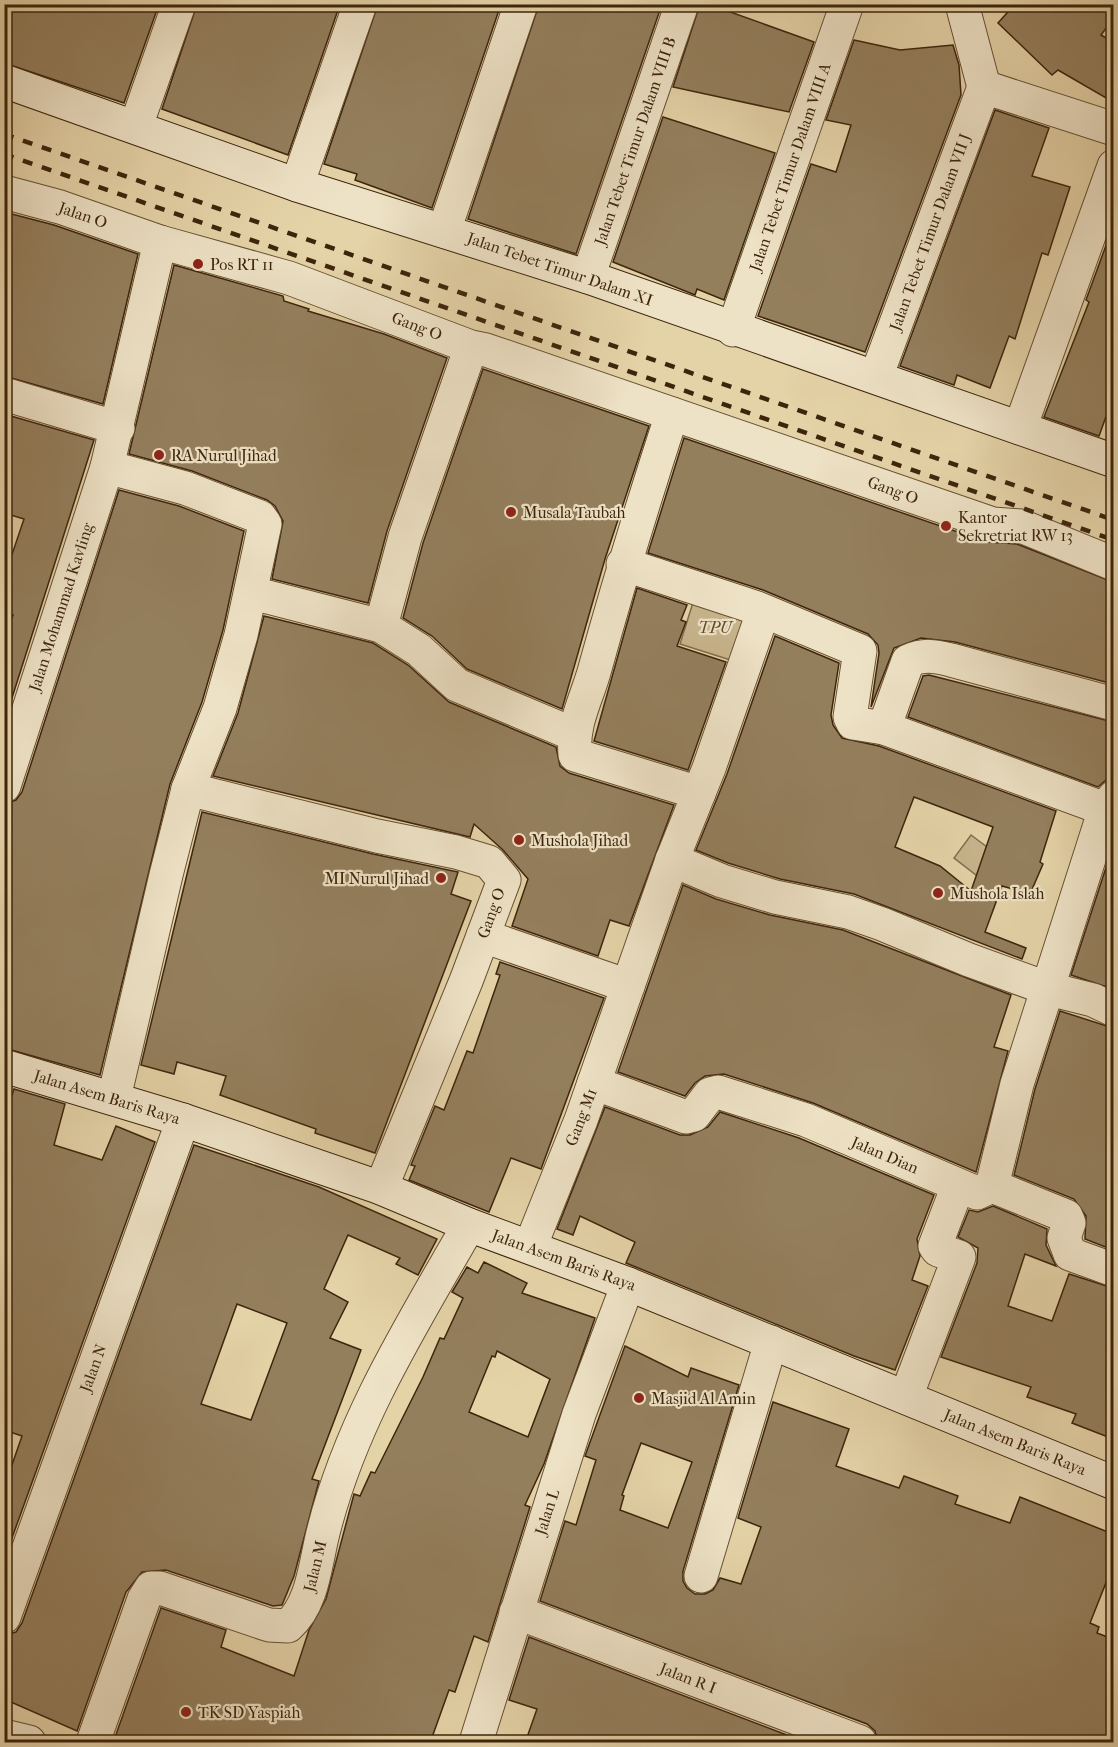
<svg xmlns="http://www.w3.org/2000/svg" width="1118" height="1747" viewBox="0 0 1118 1747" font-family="'IM FELL French Canon',serif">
  <rect width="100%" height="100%" fill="#e5d3a8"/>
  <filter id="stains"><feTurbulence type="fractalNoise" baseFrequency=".00333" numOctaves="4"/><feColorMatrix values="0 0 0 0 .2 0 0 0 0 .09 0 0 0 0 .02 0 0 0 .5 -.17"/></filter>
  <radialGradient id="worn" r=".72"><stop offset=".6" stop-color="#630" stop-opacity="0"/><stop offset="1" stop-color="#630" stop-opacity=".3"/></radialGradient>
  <g fill="#c8b58d" stroke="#826d4c" stroke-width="1.5">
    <path d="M 696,593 L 759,612 L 743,664 L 680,644 Z"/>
    <path d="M 971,835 L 1007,862 L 989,885 L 954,858 Z"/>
  </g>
  <g fill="#947f5d" stroke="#3d250c" stroke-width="1.5" fill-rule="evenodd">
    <path d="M 4,4 L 159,4 L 124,103 L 4,63 Z"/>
    <path d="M 197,4 L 340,4 L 288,155 L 162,109 Z"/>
    <path d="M 378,4 L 501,4 L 432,208 L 355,180 L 357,174 L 324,164 Z"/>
    <path d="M 539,4 L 662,4 L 576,254 L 468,219 Z"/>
    <path d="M 700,4 L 708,4 L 814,42 L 789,112 L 673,87 Z"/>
    <path d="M 1015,4 L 1113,4 L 1113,19 L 1101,35 L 1113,42 L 1113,102 L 1058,70 L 1052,75 L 998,23 Z"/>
    <path d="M 854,40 L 900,50 L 953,45 L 959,65 L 961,95 L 865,352 L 758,316 L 811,164 L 836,172 L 851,125 L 826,120 Z"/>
    <path d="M 995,110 L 1049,128 L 1032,176 L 1070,187 L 1048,255 L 1042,253 L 1015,339 L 1009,336 L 990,388 L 957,375 L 954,385 L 900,366 Z"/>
    <path d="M 663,117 L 775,153 L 724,300 L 697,289 L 695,295 L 613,262 Z"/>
    <path d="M 4,212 L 54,225 L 138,254 L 103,404 L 4,376 Z"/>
    <path d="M 1112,229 L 1113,397 L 1099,436 L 1044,417 L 1089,302 L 1086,300 Z"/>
    <path d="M 174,265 L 283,296 L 284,301 L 309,309 L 308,311 L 384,334 L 447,358 L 387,531 L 368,603 L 272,579 L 283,521 L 275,506 L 267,500 L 192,471 L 129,454 Z"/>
    <path d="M 483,369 L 649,426 L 605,559 L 562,709 L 467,669 L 432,636 L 403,618 L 423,543 Z"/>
    <path d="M 4,414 L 94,440 L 4,723 L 4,639 L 13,615 L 4,612 L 4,578 L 24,519 L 4,513 Z"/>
    <path d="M 684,438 L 987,542 L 1017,544 L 1113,582 L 1113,684 L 955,642 L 921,638 L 894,648 L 871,707 L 879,653 L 878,645 L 868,634 L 763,590 L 648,553 Z"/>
    <path d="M 119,490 L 179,506 L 244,531 L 223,630 L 202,702 L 170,784 L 100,1075 L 4,1048 L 4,804 L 16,800 L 22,792 Z"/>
    <path d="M 637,588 L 687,605 L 681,620 L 686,622 L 677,646 L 726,662 L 688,770 L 594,741 Z"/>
    <path d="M 264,616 L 373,643 L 408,665 L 449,702 L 556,747 L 560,766 L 569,773 L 674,805 L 629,926 L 610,920 L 598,956 L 512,926 L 528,879 L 503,850 L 474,824 L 470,837 L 213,776 L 238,713 Z"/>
    <path d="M 775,636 L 839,663 L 831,715 L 833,725 L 842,738 L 879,746 L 1056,811 L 1040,862 L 1043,864 L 1030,894 L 1002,886 L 985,932 L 1026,948 L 1022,959 L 854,894 L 780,879 L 728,863 L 696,850 L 727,774 ZM 914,797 L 993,827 L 971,891 L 940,866 L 895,847 Z"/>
    <path d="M 929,675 L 1113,722 L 1113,779 L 1106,780 L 1098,787 L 908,717 L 923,676 Z"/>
    <path d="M 202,812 L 373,854 L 458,872 L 451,894 L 471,901 L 375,1153 L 315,1133 L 316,1129 L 220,1095 L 226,1076 L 177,1062 L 174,1074 L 141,1065 Z"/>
    <path d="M 1112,849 L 1113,849 L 1113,989 L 1071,975 Z"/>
    <path d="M 683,885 L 716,899 L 770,915 L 843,930 L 1011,995 L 994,1047 L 1008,1051 L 976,1172 L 813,1103 L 724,1074 L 705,1076 L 695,1083 L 685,1096 L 618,1072 Z"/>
    <path d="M 500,962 L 604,998 L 541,1169 L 511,1158 L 489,1212 L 409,1180 L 415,1166 L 411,1165 L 435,1106 L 444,1110 L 467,1051 L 473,1053 L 500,975 L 496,974 Z"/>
    <path d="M 1060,1011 L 1113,1028 L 1113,1250 L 1085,1239 L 1086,1216 L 1074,1199 L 1014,1175 L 1035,1089 Z"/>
    <path d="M 14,1089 L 65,1104 L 54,1145 L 102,1160 L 116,1126 L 155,1142 L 4,1560 L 4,1488 L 22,1436 L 4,1430 L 4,1120 Z"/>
    <path d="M 605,1107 L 680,1135 L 690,1135 L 708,1127 L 720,1112 L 799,1138 L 934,1195 L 917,1239 L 920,1256 L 912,1280 L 928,1286 L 895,1370 L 854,1356 L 626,1263 L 635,1242 L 580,1216 L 573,1235 L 557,1229 Z"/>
    <path d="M 194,1145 L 319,1187 L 437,1239 L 418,1275 L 396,1264 L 400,1258 L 348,1235 L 324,1289 L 348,1302 L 330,1338 L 361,1350 L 312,1479 L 319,1481 L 294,1576 L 282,1605 L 273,1606 L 166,1570 L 142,1572 L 126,1592 L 77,1731 L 4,1699 L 4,1635 L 16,1632 L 22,1623 ZM 237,1304 L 287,1323 L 251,1420 L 201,1404 Z"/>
    <path d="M 993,1206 L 1047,1229 L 1046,1245 L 1056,1266 L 1025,1254 L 1008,1306 L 1052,1321 L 1069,1274 L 1113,1288 L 1113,1439 L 1072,1423 L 1076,1414 L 1027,1397 L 1031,1387 L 941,1357 L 977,1263 L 978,1248 L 958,1237 L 969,1210 L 978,1212 Z"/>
    <path d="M 484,1262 L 527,1283 L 522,1293 L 595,1318 L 544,1464 L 525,1505 L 530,1507 L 488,1642 L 474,1636 L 455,1692 L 449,1690 L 430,1743 L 113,1743 L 161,1608 L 226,1630 L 221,1647 L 294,1676 L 309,1630 L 326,1599 L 354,1494 L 360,1496 L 371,1472 L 375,1473 L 423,1377 L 440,1338 L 444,1339 L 463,1298 L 452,1292 L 467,1267 L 478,1273 ZM 497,1351 L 550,1379 L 528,1437 L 469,1412 L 492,1356 L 495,1357 Z"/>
    <path d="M 625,1346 L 688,1377 L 691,1368 L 739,1385 L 683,1571 L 683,1581 L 687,1588 L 695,1594 L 705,1594 L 713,1590 L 720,1578 L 741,1584 L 761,1527 L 738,1518 L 773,1402 L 849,1429 L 836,1466 L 899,1488 L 904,1476 L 958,1496 L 955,1504 L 1010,1523 L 1020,1497 L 1113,1534 L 1113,1565 L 1090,1623 L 1099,1627 L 1097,1633 L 1113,1639 L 1113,1743 L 878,1743 L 875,1731 L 867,1724 L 540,1601 L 565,1521 L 576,1525 L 596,1460 L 585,1456 ZM 641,1443 L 692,1462 L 668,1528 L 620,1510 L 624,1496 L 622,1495 Z"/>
    <path d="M 529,1637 L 808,1743 L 525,1743 L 537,1709 L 509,1700 Z"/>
  </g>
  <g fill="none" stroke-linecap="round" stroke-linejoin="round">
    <defs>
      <g id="street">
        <path d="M 962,4 L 984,87"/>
        <path d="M 984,87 L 1114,129"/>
        <path d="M 136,126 L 179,4"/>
        <path d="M 297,185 L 360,4"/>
        <path d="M 4,192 L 60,207 L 160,242 L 289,278 L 471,347 L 486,350 L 993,524 L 1021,526 L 1114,564"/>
        <path d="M 444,231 L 521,4"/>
        <path d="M 588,277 L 682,4"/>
        <path d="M 733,330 L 847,4"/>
        <path d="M 876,377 L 984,87"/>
        <path d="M 4,394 L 118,428"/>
        <path d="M 672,414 C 644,500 618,585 594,672 C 586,700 572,724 575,755 L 699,793"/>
        <path d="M 1020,428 L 1114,166"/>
        <path d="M 107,467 L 185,488 L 260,517 L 265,524 L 241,635 L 220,708 L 188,789 L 166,875 L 114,1098"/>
        <path d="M 623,564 L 757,608 L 860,651 L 850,717 L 853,723 L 884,728 L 1105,809"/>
        <path d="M 252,593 L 381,626 L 419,650 L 457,685 L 573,734"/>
        <path d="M 381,626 L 405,537 L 471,347"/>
        <path d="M 884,728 L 908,661 C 924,654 934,656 951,660 L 1114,704"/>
        <path d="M 4,786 L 107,467 L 160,242"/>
        <path d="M 188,789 L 377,836 L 456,852 L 489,862 L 504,880 L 466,981 L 381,1188"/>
        <path d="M 672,860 L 722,881 L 775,897 L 848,912 L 882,924 L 969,960 L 1049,989 L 1093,1000 L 1114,1010"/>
        <path d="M 483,936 L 628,986"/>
        <path d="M 594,1083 L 686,1117 L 694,1115 L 710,1094 L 718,1092 L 806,1120 L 977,1193 L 992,1186 L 1017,1084 L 1105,809 L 1114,797"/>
        <path d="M 992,1186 L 1066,1216 L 1069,1223 L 1064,1238 L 1070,1254 L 1114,1270"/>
        <path d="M 530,1247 L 581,1120 L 672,860 L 709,768 L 761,618 L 759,610"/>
        <path d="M 906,1397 L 959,1257 L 938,1250 L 935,1246 L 958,1186"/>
        <path d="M 701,1576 L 771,1342"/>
        <path d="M 516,1612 L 860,1742"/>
        <path d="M 4,1617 L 183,1120"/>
        <path d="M 4,1736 L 29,1742"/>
        <path d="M 93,1742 L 144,1599 L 151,1588 L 160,1588 L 269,1625 L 288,1626 C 314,1603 315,1562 324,1529 C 352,1419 413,1323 469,1225"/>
        <path d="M 476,1742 L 579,1414 L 628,1284"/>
      </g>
      <g id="secondary">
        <path d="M 4,81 L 297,185 L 588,277 L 1114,461"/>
        <path d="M 4,1066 L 183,1120 L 381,1188 L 469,1225 L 628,1284 L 1114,1483"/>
      </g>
    </defs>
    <use href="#street" stroke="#675033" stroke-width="35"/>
    <use href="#secondary" stroke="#3d250c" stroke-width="35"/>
    <use href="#street" stroke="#eee2c6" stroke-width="33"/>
    <use href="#secondary" stroke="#eee2c6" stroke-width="33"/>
    <g stroke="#3d250c" stroke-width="4.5" stroke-dasharray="10 10" stroke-linecap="butt">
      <path d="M 4,134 L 1114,520"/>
      <path d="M 4,154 L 1114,540"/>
    </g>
  </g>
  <g fill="#8f2418" stroke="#eee2c6" stroke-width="2">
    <circle cx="198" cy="264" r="6"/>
    <circle cx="159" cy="455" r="6"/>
    <circle cx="511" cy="512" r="6"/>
    <circle cx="946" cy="526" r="6"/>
    <circle cx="519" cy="840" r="6"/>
    <circle cx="441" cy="878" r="6"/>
    <circle cx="938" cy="893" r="6"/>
    <circle cx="639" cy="1398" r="6"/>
    <circle cx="186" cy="1712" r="6"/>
  </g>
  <g text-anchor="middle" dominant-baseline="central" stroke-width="4.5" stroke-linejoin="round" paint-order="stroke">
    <g font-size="16" fill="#3d250c" stroke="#eee2c6">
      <text transform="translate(635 141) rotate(-71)">Jalan Tebet Timur Dalam VIII B</text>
      <text transform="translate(790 167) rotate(-71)">Jalan Tebet Timur Dalam VIII A</text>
      <text transform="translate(83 215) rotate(19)">Jalan O</text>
      <text transform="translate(930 232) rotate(-70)">Jalan Tebet Timur Dalam VII J</text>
      <text transform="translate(560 269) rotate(19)">Jalan Tebet Timur Dalam XI</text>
      <text transform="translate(417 326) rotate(21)">Gang O</text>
      <text transform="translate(893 490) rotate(20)">Gang O</text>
      <text transform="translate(61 607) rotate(-72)">Jalan Mohammad Kavling</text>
      <text transform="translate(491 913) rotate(-70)">Gang O</text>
      <text transform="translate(107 1097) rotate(17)">Jalan Asem Baris Raya</text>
      <text transform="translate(581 1117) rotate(-69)">Gang M1</text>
      <text transform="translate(885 1155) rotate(23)">Jalan Dian</text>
      <text transform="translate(564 1260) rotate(20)">Jalan Asem Baris Raya</text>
      <text transform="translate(93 1368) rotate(-70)">Jalan N</text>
      <text transform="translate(1015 1442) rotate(22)">Jalan Asem Baris Raya</text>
      <text transform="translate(547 1512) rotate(-72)">Jalan L</text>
      <text transform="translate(315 1566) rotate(-76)">Jalan M</text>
      <text transform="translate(688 1678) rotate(21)">Jalan R I</text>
    </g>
    <g font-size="16" fill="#3d250c" stroke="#eee2c6" text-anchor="start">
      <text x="210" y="264">Pos RT 11</text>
      <text x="171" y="455">RA Nurul Jihad</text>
      <text x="523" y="512">Musala Taubah</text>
      <text x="958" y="517">Kantor<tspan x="958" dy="18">Sekretriat RW 13</tspan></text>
      <text x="531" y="840">Mushola Jihad</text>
      <text x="429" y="878" text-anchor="end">MI Nurul Jihad</text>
      <text x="950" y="893">Mushola Islah</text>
      <text x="651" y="1398">Masjid Al Amin</text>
      <text x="198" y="1712">TK SD Yaspiah</text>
    </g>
    <g font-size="16" font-style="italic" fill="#60492c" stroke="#eee2c6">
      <text x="715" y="627">TPU</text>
    </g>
  </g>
  <rect width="1118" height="1747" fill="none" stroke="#e5d3a8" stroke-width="24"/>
  <rect x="6" y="6" width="1106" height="1735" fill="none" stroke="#3d250c" stroke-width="3"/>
  <rect x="12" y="12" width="1094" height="1723" fill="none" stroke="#3d250c" stroke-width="1.5"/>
  <rect width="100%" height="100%" filter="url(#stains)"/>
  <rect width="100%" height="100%" fill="url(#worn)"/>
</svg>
